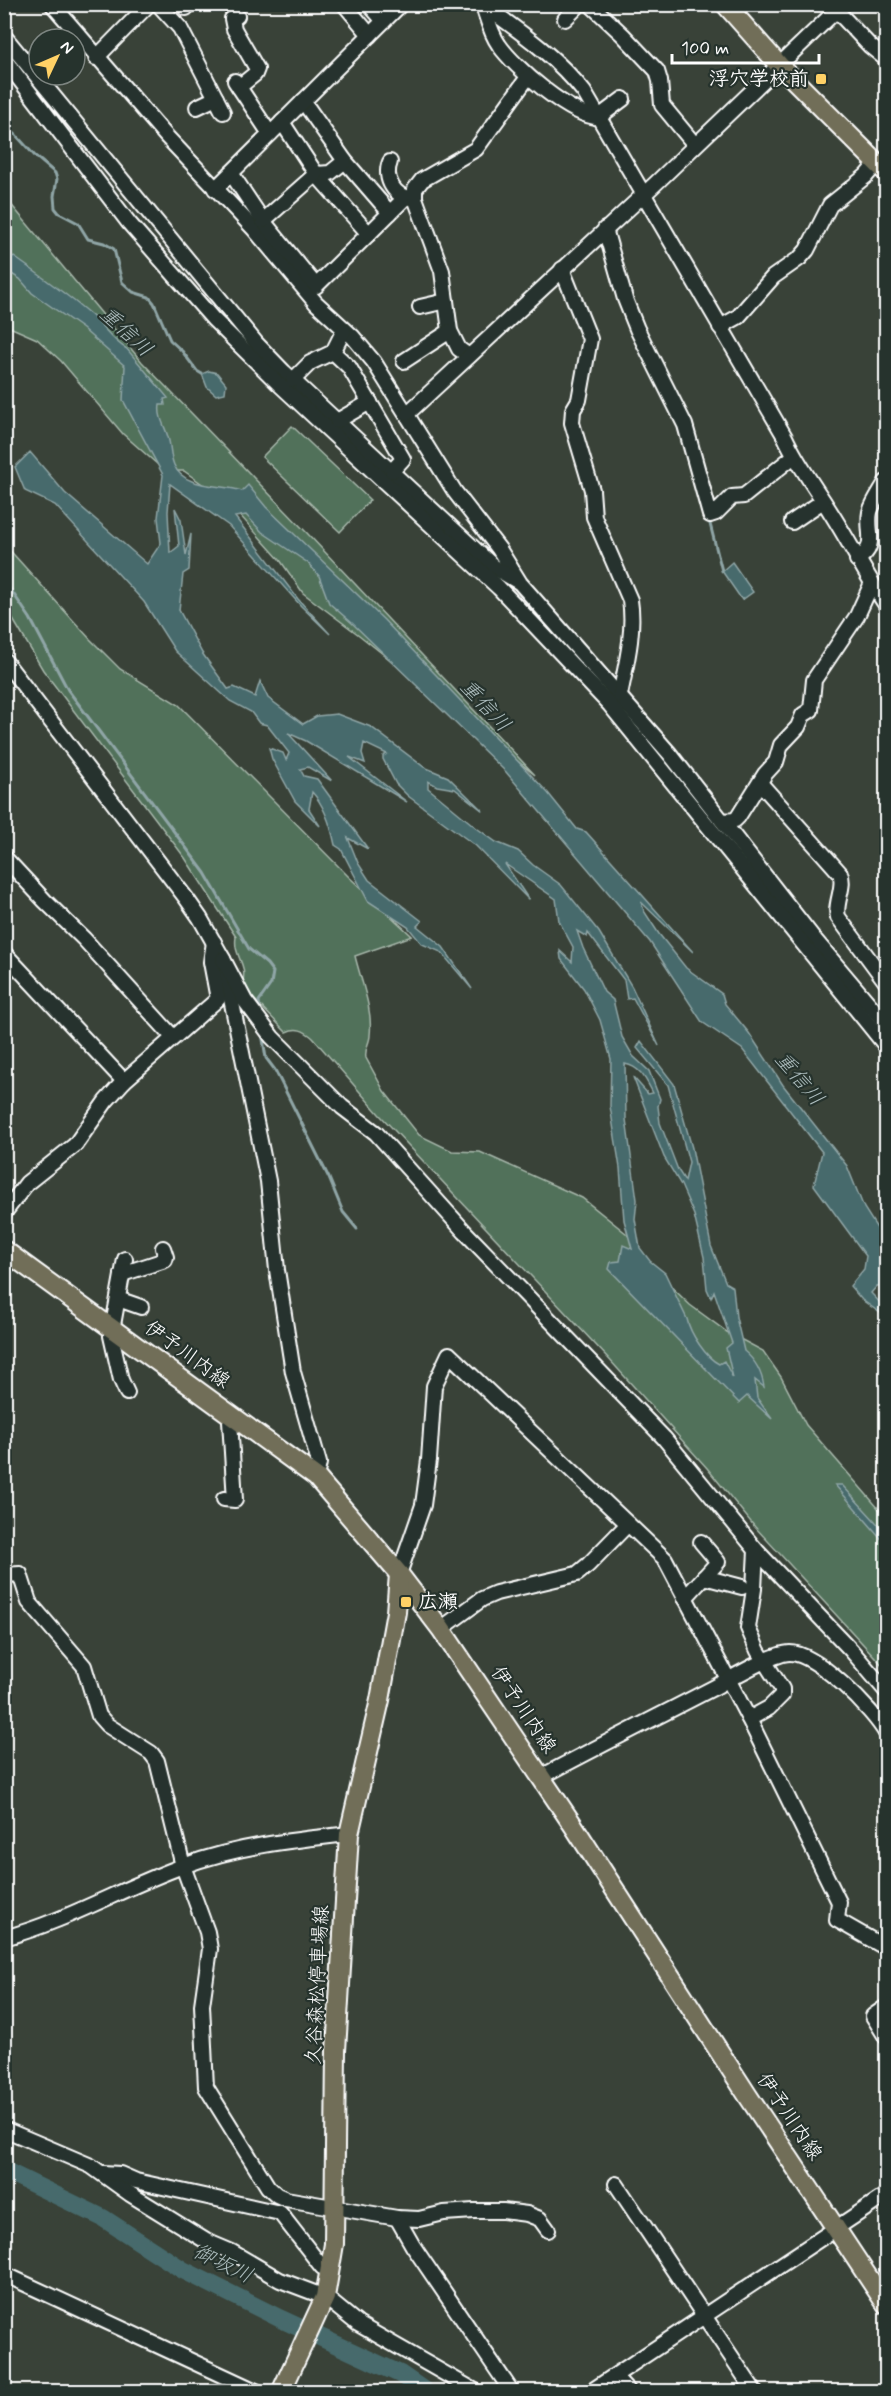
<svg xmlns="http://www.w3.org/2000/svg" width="891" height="2396" viewBox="0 0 891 2396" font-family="Mynerve,'Klee One',sans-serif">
  <rect width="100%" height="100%" fill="#394238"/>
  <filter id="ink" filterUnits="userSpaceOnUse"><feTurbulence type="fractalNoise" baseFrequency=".0167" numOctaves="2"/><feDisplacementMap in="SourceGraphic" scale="12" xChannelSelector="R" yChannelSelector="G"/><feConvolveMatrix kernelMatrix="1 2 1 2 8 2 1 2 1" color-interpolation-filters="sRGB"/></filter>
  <g filter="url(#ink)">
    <g fill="#51715a" stroke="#a8b8ac" stroke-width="1.5">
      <path d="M 4,196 L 142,362 L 307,533 L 535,775 L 359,635 L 303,593 L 280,560 L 229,503 L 184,471 L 165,471 L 123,434 L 61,361 L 37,339 L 5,325 Z"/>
      <path d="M 292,426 L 370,500 L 340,532 L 262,457 Z"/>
      <path d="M 5,545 L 90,639 L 120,669 L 179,705 L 349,877 L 412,936 L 355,956 C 361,981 373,1009 370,1035 C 370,1043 364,1049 366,1058 L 384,1091 L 419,1135 L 452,1151 L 480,1152 L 582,1198 L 627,1234 L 649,1265 L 690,1305 L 727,1332 L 763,1351 L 781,1377 L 806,1425 L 886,1517 L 886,1669 L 755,1527 L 707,1468 L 608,1358 L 379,1114 L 313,1038 C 304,1030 297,1027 286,1032 L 252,997 L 243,981 C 247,962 233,956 236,937 L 185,858 L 43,670 L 5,606 Z"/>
    </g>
    <g fill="#466a6c" stroke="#90a6a7" stroke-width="1.5" fill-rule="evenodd">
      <path d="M 4,250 C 33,270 63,291 90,314 C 103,325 113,342 127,349 L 168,398 L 164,399 L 165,405 L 160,405 C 158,417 165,426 168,437 C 171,446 170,456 174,465 C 184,489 221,484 242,491 L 248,485 L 266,507 L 384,620 L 548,793 L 577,829 L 586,832 L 693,952 L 641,902 L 644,911 L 659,934 L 686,968 L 722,994 L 725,1004 L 749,1033 L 783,1085 L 847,1166 L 864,1208 L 878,1230 L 886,1234 L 886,1285 L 877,1286 L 871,1293 L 886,1309 L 886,1317 L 862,1300 L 850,1286 L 864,1269 L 866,1256 L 814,1185 L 822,1152 L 742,1049 L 702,1022 L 650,942 L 506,772 L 352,623 L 329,603 L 319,576 L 308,563 L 262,532 L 246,515 L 235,517 L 298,599 L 330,634 L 301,606 L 229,526 L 170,484 L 168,512 L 170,553 L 179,546 L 175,508 L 181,520 L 186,555 L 191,534 L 189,570 L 183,574 L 179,610 L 202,653 L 228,689 L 234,687 L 255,697 L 260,681 L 268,698 L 303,724 L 317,716 L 337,714 L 371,727 L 424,767 L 448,777 L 483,811 L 455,789 L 437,786 L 428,781 L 428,788 L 478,829 L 496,842 L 518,851 L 533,865 L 561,885 L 599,932 L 632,987 L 659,1046 L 633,998 L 627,999 L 624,980 L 588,933 L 587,937 L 577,931 L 583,948 L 604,992 L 613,1000 L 622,1037 L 633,1056 L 649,1071 L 660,1099 L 658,1106 L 660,1123 L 678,1170 L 685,1181 L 689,1162 L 668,1085 L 637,1048 L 641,1041 L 674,1084 L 692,1148 L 711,1246 L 726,1283 L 733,1287 L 736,1317 L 744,1351 C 755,1360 762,1373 764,1387 L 755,1380 L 757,1398 L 772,1419 L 747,1396 L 739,1403 L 609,1269 L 611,1262 L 620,1261 L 623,1245 L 632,1249 L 624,1220 L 620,1168 L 610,1106 L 611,1059 L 600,1020 L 584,989 L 561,959 L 560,951 L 572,962 L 573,947 L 559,921 L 556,899 L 505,864 L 529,900 L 476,846 L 408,796 L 396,784 L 383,759 L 383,756 L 387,754 L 364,743 L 362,753 L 365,763 L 349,757 L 407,802 L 306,741 L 288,733 L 332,781 L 308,767 L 300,769 L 304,776 L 317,779 L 368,849 L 348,838 L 358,863 L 369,880 L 422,921 L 417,926 L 443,947 L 472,989 L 441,952 L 422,944 L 408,927 L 368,901 L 341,849 L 335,845 C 331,826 325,806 312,792 L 309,809 L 320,826 L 295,801 L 272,759 L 269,748 L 283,753 L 286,760 L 289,753 L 267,725 L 259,723 L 251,712 L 230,701 L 175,651 L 144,602 L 55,505 L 25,491 L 15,467 L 30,452 L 65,493 L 147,564 L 161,543 L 158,518 L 163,475 L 123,400 L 125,366 L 83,329 L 32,293 L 20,279 L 5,270 ZM 625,1064 C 641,1067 646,1080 653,1093 L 648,1094 L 633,1077 L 664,1157 L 681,1185 L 694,1215 L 704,1257 L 707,1289 L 711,1298 L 714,1291 L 732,1343 L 726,1348 L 733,1378 L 724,1361 L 719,1364 C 706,1358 690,1333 687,1319 L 665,1273 L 650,1261 L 640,1248 L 635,1219 L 637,1200 L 626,1119 Z"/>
      <path d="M 209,371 L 217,373 L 226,384 L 225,393 L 216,395 L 207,387 L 202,374 Z"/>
      <path d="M 732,562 L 753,592 L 742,600 L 722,571 Z"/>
      <path d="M 835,1485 L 842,1485 L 886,1533 L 886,1544 Z"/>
    </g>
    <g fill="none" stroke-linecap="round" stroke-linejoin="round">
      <g stroke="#90a6a7" stroke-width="3">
        <path d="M 4,127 L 15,134 L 35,156 L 55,173 L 57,179 L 54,196 L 55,208 L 59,213 L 78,223 L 88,239 L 104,243 L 114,249 L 122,282 L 133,292 L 149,297 L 154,303 L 170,340 L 182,351 L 197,371 L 202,374"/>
        <path d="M 709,520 L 722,571"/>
        <path d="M 4,580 L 30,618 L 68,690 L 205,873 L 249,949 L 267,964 L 273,972 L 271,984 L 259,1001 L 260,1011"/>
        <path d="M 262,1033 L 266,1058 L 275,1070 L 329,1178 L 343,1212 L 357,1229"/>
      </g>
      <path stroke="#466a6c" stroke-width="18" d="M 4,2170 L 103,2218 L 183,2270 L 281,2319 L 400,2374 L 426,2392"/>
      <defs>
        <g id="minor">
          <path d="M 52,4 L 167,137 L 254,229 L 316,303 L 353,337 L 374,362 L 455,492 L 499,549 L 520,583 L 670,754 L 815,940 L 886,1024"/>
          <path d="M 158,4 L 180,28 L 223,112"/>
          <path d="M 184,4 L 186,8 L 190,4"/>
          <path d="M 344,4 L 370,35"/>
          <path d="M 369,4 L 384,21"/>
          <path d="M 482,4 C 519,31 556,56 584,92 L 785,437 C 798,465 815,487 831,513 C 850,543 866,575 886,605"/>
          <path d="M 590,4 L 623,35 L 657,71 L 660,81 L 662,105 L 695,145"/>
          <path d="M 483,6 C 487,18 491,34 499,45 C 514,67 572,118 599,117 L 623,99"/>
          <path d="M 837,11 L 870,46 L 886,59"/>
          <path d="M 237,16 L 232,19 L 234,29 L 257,69 L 255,74 L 239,87"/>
          <path d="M 565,19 L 580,4"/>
          <path d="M 4,36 L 256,343 L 284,372 L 495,568 L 517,581"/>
          <path d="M 96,58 L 149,4"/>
          <path d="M 4,59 L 129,223 L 213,319 L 279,384 L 499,588 L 610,705 L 886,1046"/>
          <path d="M 235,81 L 270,134"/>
          <path d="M 303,101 L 345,161 L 390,213"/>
          <path d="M 197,107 L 216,98"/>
          <path d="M 390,162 C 383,178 395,199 413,198"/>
          <path d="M 231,173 L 263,221 L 316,286 L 406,197"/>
          <path d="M 316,174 L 369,234"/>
          <path d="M 316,174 L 330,173 L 345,161"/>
          <path d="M 215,189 L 401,4"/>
          <path d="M 263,221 L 316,174 L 282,122"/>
          <path d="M 605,229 L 625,299 L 637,329 L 685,425 L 710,515 L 716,513 L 732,497 L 744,496 L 794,456"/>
          <path d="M 562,269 L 590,339 L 579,400 L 573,410 L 572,423 L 592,490 L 594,517 L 630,600 C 635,631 626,665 620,695"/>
          <path d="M 420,307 L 446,301"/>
          <path d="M 720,327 L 738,317 L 773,277 L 800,258 L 807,250 L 830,205 L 866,176 L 877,163"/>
          <path d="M 344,330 L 333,352 L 349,367 L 403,459 L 392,471"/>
          <path d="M 469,356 L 459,349 L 450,331 L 442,271 L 415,198 L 415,189 L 422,180 L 476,149 L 528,77"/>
          <path d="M 404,361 L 450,331"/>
          <path d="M 293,380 L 310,363 L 333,352"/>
          <path d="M 408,413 L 654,185 L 843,4"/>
          <path d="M 337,421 L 370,402"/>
          <path d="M 792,522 L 823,501"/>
          <path d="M 857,560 C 879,546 866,532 870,512 C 873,502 881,491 886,482"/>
          <path d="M 4,660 L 186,898 L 200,918 L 223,959 L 268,1181 L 277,1270 L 293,1372 L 319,1463 L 316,1477"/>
          <path d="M 760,783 L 840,873 C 846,887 834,903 838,917 L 886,982"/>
          <path d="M 723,821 L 735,820 L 738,817 L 765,774 L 776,762 L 781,745 L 798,727 L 803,715 L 811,710 L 814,680 L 857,616 L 872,583"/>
          <path d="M 4,857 L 45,901 L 84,939 L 173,1037"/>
          <path d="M 4,953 L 124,1081 L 218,999 L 211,962 L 214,942"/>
          <path d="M 223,959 L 245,1001 L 272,1037 L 342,1107 L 376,1133 L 465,1232 L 664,1438 L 756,1550 L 851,1650 L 886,1691"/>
          <path d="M 4,1213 L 27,1183 L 75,1145 L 106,1101 L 124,1081"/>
          <path d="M 125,1259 L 111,1336 L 121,1380 L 127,1393"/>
          <path d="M 122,1274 L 165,1260 L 166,1257 L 163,1248"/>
          <path d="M 118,1299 L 141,1307"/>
          <path d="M 224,1499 L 235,1500 L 230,1421 L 234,1417"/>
          <path d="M 399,1574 L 423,1505 L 429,1460 L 434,1386 L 449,1354 L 665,1559 L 749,1719 L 839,1902 L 837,1920 L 886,1948"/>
          <path d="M 4,1575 L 20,1574 L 29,1602 L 84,1666 L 99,1716 L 107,1725 L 151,1753 L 157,1761 L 183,1866 L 207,1932 L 210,1949 L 202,2005 L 206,2087 L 268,2187 L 277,2195 L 286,2199 L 397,2218 L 419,2219 L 444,2213 L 474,2211 L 503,2211 L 527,2214 L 540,2219 L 548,2230"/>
          <path d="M 704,1577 L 742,1587"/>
          <path d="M 685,1598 L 718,1562 L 701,1542"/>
          <path d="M 441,1629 L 482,1599 L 496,1593 L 577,1574 L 588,1565 L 628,1524"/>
          <path d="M 749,1719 L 769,1708 L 782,1695 L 782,1689 L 758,1651 L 748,1628 L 754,1589 L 756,1550"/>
          <path d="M 541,1777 C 599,1746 657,1717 715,1687 C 732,1678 773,1653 790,1653 C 817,1653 873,1710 886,1733"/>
          <path d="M 4,1938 C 67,1921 122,1888 183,1866 C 236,1846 293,1840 349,1834"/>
          <path d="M 886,2007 L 873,2016 L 886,2037"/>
          <path d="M 4,2129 L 91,2166 L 130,2194 L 206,2241 L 232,2252 L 280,2280 L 325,2297 L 358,2324 L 477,2392"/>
          <path d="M 103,2173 L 120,2174 L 136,2181 L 280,2213 L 322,2267 L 331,2270"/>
          <path d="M 616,2184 L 755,2392"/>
          <path d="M 397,2218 L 413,2246 L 512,2392"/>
          <path d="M 4,2274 L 258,2392"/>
          <path d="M 615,2377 L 629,2392"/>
          <path d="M 590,2392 L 886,2195"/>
        </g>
        <g id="major">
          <path d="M 725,4 L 779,65 L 886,172"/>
          <path d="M 4,1250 L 316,1477 L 399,1574 L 441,1629 L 573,1825 L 748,2096 L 886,2304"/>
          <path d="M 281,2392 L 325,2297 L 334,2244 L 336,2051 L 349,1834 L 380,1700 L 396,1612 L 399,1574"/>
        </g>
      </defs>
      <use href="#minor" stroke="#fff" stroke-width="18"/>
      <use href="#major" stroke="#fff" stroke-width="22"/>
      <use href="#minor" stroke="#26332d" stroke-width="14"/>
      <use href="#major" stroke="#716e59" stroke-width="18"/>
    </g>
  </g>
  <g fill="#ffd166" stroke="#26332d" stroke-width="2">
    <rect x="815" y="73" width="12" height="12" rx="3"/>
    <rect x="400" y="1596" width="12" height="12" rx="3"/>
  </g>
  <g text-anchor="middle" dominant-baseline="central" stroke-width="4.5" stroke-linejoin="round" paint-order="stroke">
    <g font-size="20" font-weight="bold" fill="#fff" stroke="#26332d" text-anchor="end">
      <text x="809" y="79">浮穴学校前</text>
      <text x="418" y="1602" text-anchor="start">広瀬</text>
    </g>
    <g font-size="20" fill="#fff" stroke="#26332d">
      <text transform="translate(187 1355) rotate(36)">伊予川内線</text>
      <text transform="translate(523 1710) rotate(56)">伊予川内線</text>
      <text transform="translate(318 1985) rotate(-87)">久谷森松停車場線</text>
      <text transform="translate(789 2117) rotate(56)">伊予川内線</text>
    </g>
    <g font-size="21" font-style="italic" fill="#acbcbd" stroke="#26332d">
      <text transform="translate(126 332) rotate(43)">重信川</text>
      <text transform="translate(485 706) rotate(47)">重信川</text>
      <text transform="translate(799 1079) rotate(50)">重信川</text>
      <text transform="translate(223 2264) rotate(26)">御坂川</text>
    </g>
  </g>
  <rect width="891" height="2396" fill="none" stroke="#26332d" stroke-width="24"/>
  <rect x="12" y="12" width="867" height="2372" fill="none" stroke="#fff" stroke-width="2" filter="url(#ink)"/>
  <g transform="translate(57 57) rotate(46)"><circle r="28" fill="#26332d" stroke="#7d8581" stroke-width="1.5"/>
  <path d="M0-4.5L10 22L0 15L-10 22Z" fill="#ffd166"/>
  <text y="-9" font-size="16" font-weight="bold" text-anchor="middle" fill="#ffffff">N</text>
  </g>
  <path d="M672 54v9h147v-9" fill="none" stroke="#ffffff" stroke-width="3"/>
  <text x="681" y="54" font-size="18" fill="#ffffff" stroke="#26332d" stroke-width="4.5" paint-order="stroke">100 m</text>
</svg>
